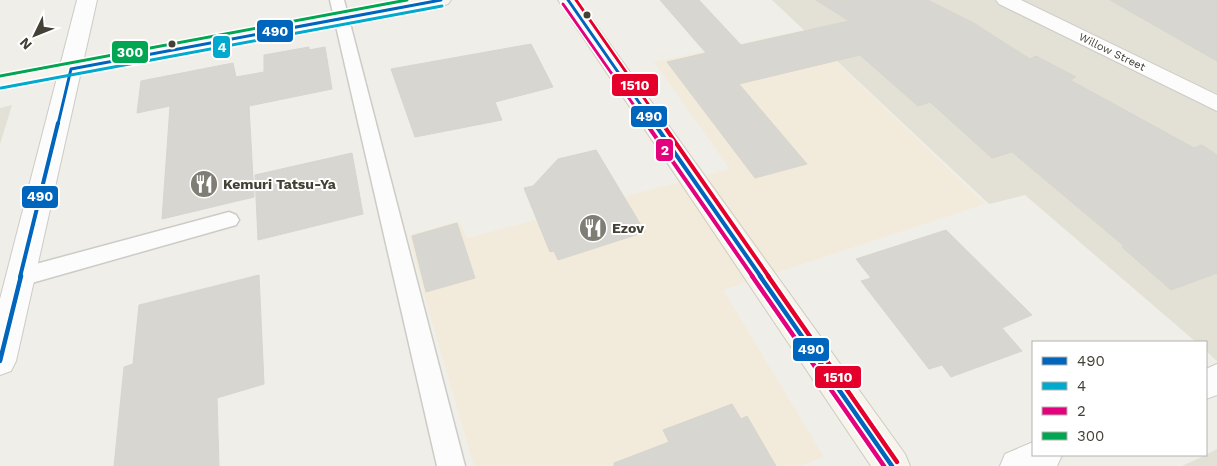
<svg xmlns="http://www.w3.org/2000/svg" width="1217" height="466" viewBox="0 0 1217 466" font-family="'Work Sans',sans-serif">
  <rect width="100%" height="100%" fill="#efeee8"/>
  <g fill="#e3e0d5">
    <path d="M 772,0 L 1217,0 L 1217,361 L 1206,351 L 1206,342 L 1196,342 L 1025,195 L 989,204 Z"/>
    <path d="M 12,105 L 0,144 L 0,108 Z"/>
    <path d="M 1217,449 L 1217,466 L 1182,466 L 1206,455 Z"/>
  </g>
  <path fill="#f2ebdb" d="M 803,30 L 985,204 L 723,290 L 824,457 L 799,466 L 474,466 L 424,294 L 409,235 L 459,221 L 467,238 L 730,169 L 654,62 Z"/>
  <g fill="#d8d6d0" stroke="#d7d5ce">
    <path d="M 660,0 L 699,0 L 741,45 L 849,21 L 816,0 L 928,0 L 972,22 L 1030,59 L 1036,56 L 1076,77 L 1070,80 L 1194,148 L 1202,145 L 1217,155 L 1217,273 L 1171,290 L 1122,247 L 1124,246 L 1012,152 L 992,158 L 930,102 L 918,106 L 860,55 L 739,84 L 807,164 L 755,178 L 667,62 L 706,53 Z"/>
    <path d="M 1110,0 L 1217,0 L 1217,61 Z"/>
    <path d="M 531,44 L 553,87 L 495,102 L 502,120 L 415,137 L 391,69 Z"/>
    <path d="M 309,47 L 309,50 L 325,47 L 332,89 L 249,106 L 254,197 L 162,219 L 170,106 L 137,113 L 141,81 L 233,63 L 236,77 L 264,72 L 264,55 Z"/>
    <path d="M 596,150 L 645,232 L 558,260 L 554,251 L 550,252 L 524,188 L 533,186 L 558,159 Z"/>
    <path d="M 352,153 L 363,214 L 258,240 L 255,175 Z"/>
    <path d="M 457,223 L 475,278 L 426,292 L 412,236 Z"/>
    <path d="M 946,230 L 1032,315 L 1002,328 L 1022,351 L 951,377 L 942,365 L 929,369 L 861,281 L 871,278 L 856,259 Z"/>
    <path d="M 259,275 L 264,384 L 217,398 L 219,466 L 114,466 L 124,367 L 133,364 L 139,305 Z"/>
    <path d="M 732,404 L 741,419 L 747,416 L 776,466 L 614,466 L 614,463 L 669,442 L 663,430 Z"/>
  </g>
  <g fill="none" stroke-linecap="round" stroke-linejoin="round">
    <defs>
      <g id="service">
        <path d="M 330,0 L 344,0 L 465,466 L 437,466 Z"/>
        <path d="M 229,212 L 236,215 L 239,220 L 236,225 L 21,286 L 13,283 L 10,277 L 13,271 L 21,268 Z"/>
      </g>
      <g id="minor">
        <path d="M 996,0 L 1021,0 L 1217,95 L 1217,111 L 999,4 Z"/>
        <path d="M 1217,364 L 1217,395 L 1206,399 L 1206,369 Z"/>
        <path d="M 1033,442 L 1033,455 L 1062,455 L 1057,466 L 1000,466 L 1005,454 Z"/>
      </g>
      <path id="tertiary" d="M 77,0 L 97,0 L 16,361 L 11,371 L 0,375 L 0,299 Z"/>
      <g id="secondary">
        <path d="M 410,0 L 451,0 L 448,4 L 441,6 L 0,89 L 0,75 Z"/>
        <path d="M 558,0 L 578,0 L 905,454 L 910,466 L 871,466 Z"/>
      </g>
    </defs>
    <use href="#service" stroke="#cdcbc6" stroke-width="3"/>
    <use href="#minor" stroke="#cdcbc6" stroke-width="2"/>
    <use href="#tertiary" stroke="#cdcbc6" stroke-width="2"/>
    <use href="#secondary" stroke="#ceccbf" stroke-width="2"/>
    <use href="#service" fill="#fdfcfc" fill-rule="evenodd"/>
    <use href="#minor" fill="#fdfcfc" fill-rule="evenodd"/>
    <use href="#tertiary" fill="#fdfcfc" fill-rule="evenodd"/>
    <use href="#secondary" fill="#f6f4ed" fill-rule="evenodd"/>
    <defs>
      <g id="bus-1-far2">
        <path d="M 568,0 L 654,124"/>
        <path d="M 58,124 L 71,69 L 441,0"/>
      </g>
      <g id="bus-1-far1">
        <path d="M 654,123 L 761,277"/>
        <path d="M 20,277 L 58,123"/>
      </g>
      <g id="bus-1">
        <path d="M 760,276 L 892,466"/>
        <path d="M 0,361 L 21,276"/>
      </g>
      <path id="bus-2" d="M 1,88 L 442,6"/>
      <path id="bus-3-far2" d="M 563,4 L 647,124"/>
      <path id="bus-3-far1" d="M 646,123 L 753,277"/>
      <path id="bus-3" d="M 752,276 L 884,466"/>
      <path id="bus-4" d="M 0,76 L 407,0"/>
      <path id="bus-5-far2" d="M 576,0 L 662,124"/>
      <path id="bus-5-far1" d="M 662,123 L 769,277"/>
      <path id="bus-5" d="M 768,276 L 897,462"/>
    </defs>
    <use href="#bus-1-far2" stroke="#fff" stroke-width="6"/>
    <use href="#bus-1-far1" stroke="#fff" stroke-width="8"/>
    <use href="#bus-1" stroke="#fff" stroke-width="8"/>
    <use href="#bus-2" stroke="#fff" stroke-width="6"/>
    <use href="#bus-3-far2" stroke="#fff" stroke-width="6"/>
    <use href="#bus-3-far1" stroke="#fff" stroke-width="8"/>
    <use href="#bus-3" stroke="#fff" stroke-width="8"/>
    <use href="#bus-4" stroke="#fff" stroke-width="6"/>
    <use href="#bus-5-far2" stroke="#fff" stroke-width="6"/>
    <use href="#bus-5-far1" stroke="#fff" stroke-width="8"/>
    <use href="#bus-5" stroke="#fff" stroke-width="8"/>
    <use href="#bus-1-far2" stroke="#0065bd" stroke-width="3"/>
    <use href="#bus-1-far1" stroke="#0065bd" stroke-width="4"/>
    <use href="#bus-1" stroke="#0065bd" stroke-width="4.5"/>
    <use href="#bus-2" stroke="#00a9ce" stroke-width="3"/>
    <use href="#bus-3-far2" stroke="#e5007d" stroke-width="3"/>
    <use href="#bus-3-far1" stroke="#e5007d" stroke-width="4"/>
    <use href="#bus-3" stroke="#e5007d" stroke-width="4.5"/>
    <use href="#bus-4" stroke="#00a651" stroke-width="3"/>
    <use href="#bus-5-far2" stroke="#e4002b" stroke-width="3"/>
    <use href="#bus-5-far1" stroke="#e4002b" stroke-width="4"/>
    <use href="#bus-5" stroke="#e4002b" stroke-width="4.5"/>
  </g>
  <defs>
    <symbol id="restaurant-disc" viewBox="-11 -11 22 22"><circle r="9.5" fill="#807d74" stroke="#fff"/><path d="M-5-6h1v4h1v-4h1v4h1v-4h1v5L-1.5 .5V6h-2V.5L-5-1ZM5-6V6H3V1.5H1.5Q1.5-4 5-6Z" fill="#fff"/></symbol>
  </defs>
  <g fill-rule="evenodd">
    <use href="#restaurant-disc" x="188" y="168" width="32" height="32"/>
    <use href="#restaurant-disc" x="577" y="212" width="32" height="32"/>
  </g>
  <g fill="#444035" stroke="#fff" stroke-width="2">
    <circle cx="587" cy="15" r="4.5"/>
    <circle cx="172" cy="44" r="4.5"/>
  </g>
  <g text-anchor="middle" dominant-baseline="central" stroke-width="4" stroke-linejoin="round" paint-order="stroke">
    <g font-size="11" fill="#444035" stroke="#fff">
      <text transform="translate(1112 52) rotate(26)">Willow Street</text>
    </g>
    <g font-size="14" font-weight="bold" fill="#444035" stroke="#fff" text-anchor="start">
      <text x="223" y="184">Kemuri Tatsu-Ya</text>
      <text x="612" y="228">Ezov</text>
    </g>
  </g>
  <g stroke="#fff" stroke-width="2">
    <rect x="256" y="19" width="38" height="24" rx="5" fill="#0065bd"/>
    <rect x="212" y="35" width="19" height="24" rx="5" fill="#00a9ce"/>
    <rect x="111" y="40" width="38" height="24" rx="5" fill="#00a651"/>
    <rect x="611" y="73" width="48" height="24" rx="5" fill="#e4002b"/>
    <rect x="630" y="105" width="38" height="23" rx="5" fill="#0065bd"/>
    <rect x="655" y="138" width="19" height="24" rx="5" fill="#e5007d"/>
    <rect x="21" y="185" width="38" height="24" rx="5" fill="#0065bd"/>
    <rect x="792" y="337" width="38" height="25" rx="5" fill="#0065bd"/>
    <rect x="814" y="365" width="48" height="24" rx="5" fill="#e4002b"/>
  </g>
  <g font-size="14" text-anchor="middle" font-weight="bold" fill="#fff">
    <text x="275" y="36">490</text>
    <text x="222" y="52">4</text>
    <text x="130" y="57">300</text>
    <text x="635" y="90">1510</text>
    <text x="649" y="121">490</text>
    <text x="665" y="155">2</text>
    <text x="40" y="201">490</text>
    <text x="811" y="354">490</text>
    <text x="838" y="382">1510</text>
  </g>
  <rect x="1032" y="341" width="175" height="115" fill="#ffffff" stroke="#b4b3ae"/>
  <rect x="1042" y="357" width="25" height="8" fill="#0065bd" stroke="#b4b3ae"/>
  <text x="1077" y="366" font-size="15" fill="#444035">490</text>
  <rect x="1042" y="382" width="25" height="8" fill="#00a9ce" stroke="#b4b3ae"/>
  <text x="1077" y="391" font-size="15" fill="#444035">4</text>
  <rect x="1042" y="407" width="25" height="8" fill="#e5007d" stroke="#b4b3ae"/>
  <text x="1077" y="416" font-size="15" fill="#444035">2</text>
  <rect x="1042" y="432" width="25" height="8" fill="#00a651" stroke="#b4b3ae"/>
  <text x="1077" y="441" font-size="15" fill="#444035">300</text>
  <g transform="translate(35 35) rotate(227)" stroke="#ffffff" stroke-width="4" paint-order="stroke">
  <path d="M0-4L9 19L0 12L-9 19Z" fill="#444035"/>
  <text y="-8" font-size="14" font-weight="bold" text-anchor="middle" fill="#444035">N</text>
  </g>
</svg>
